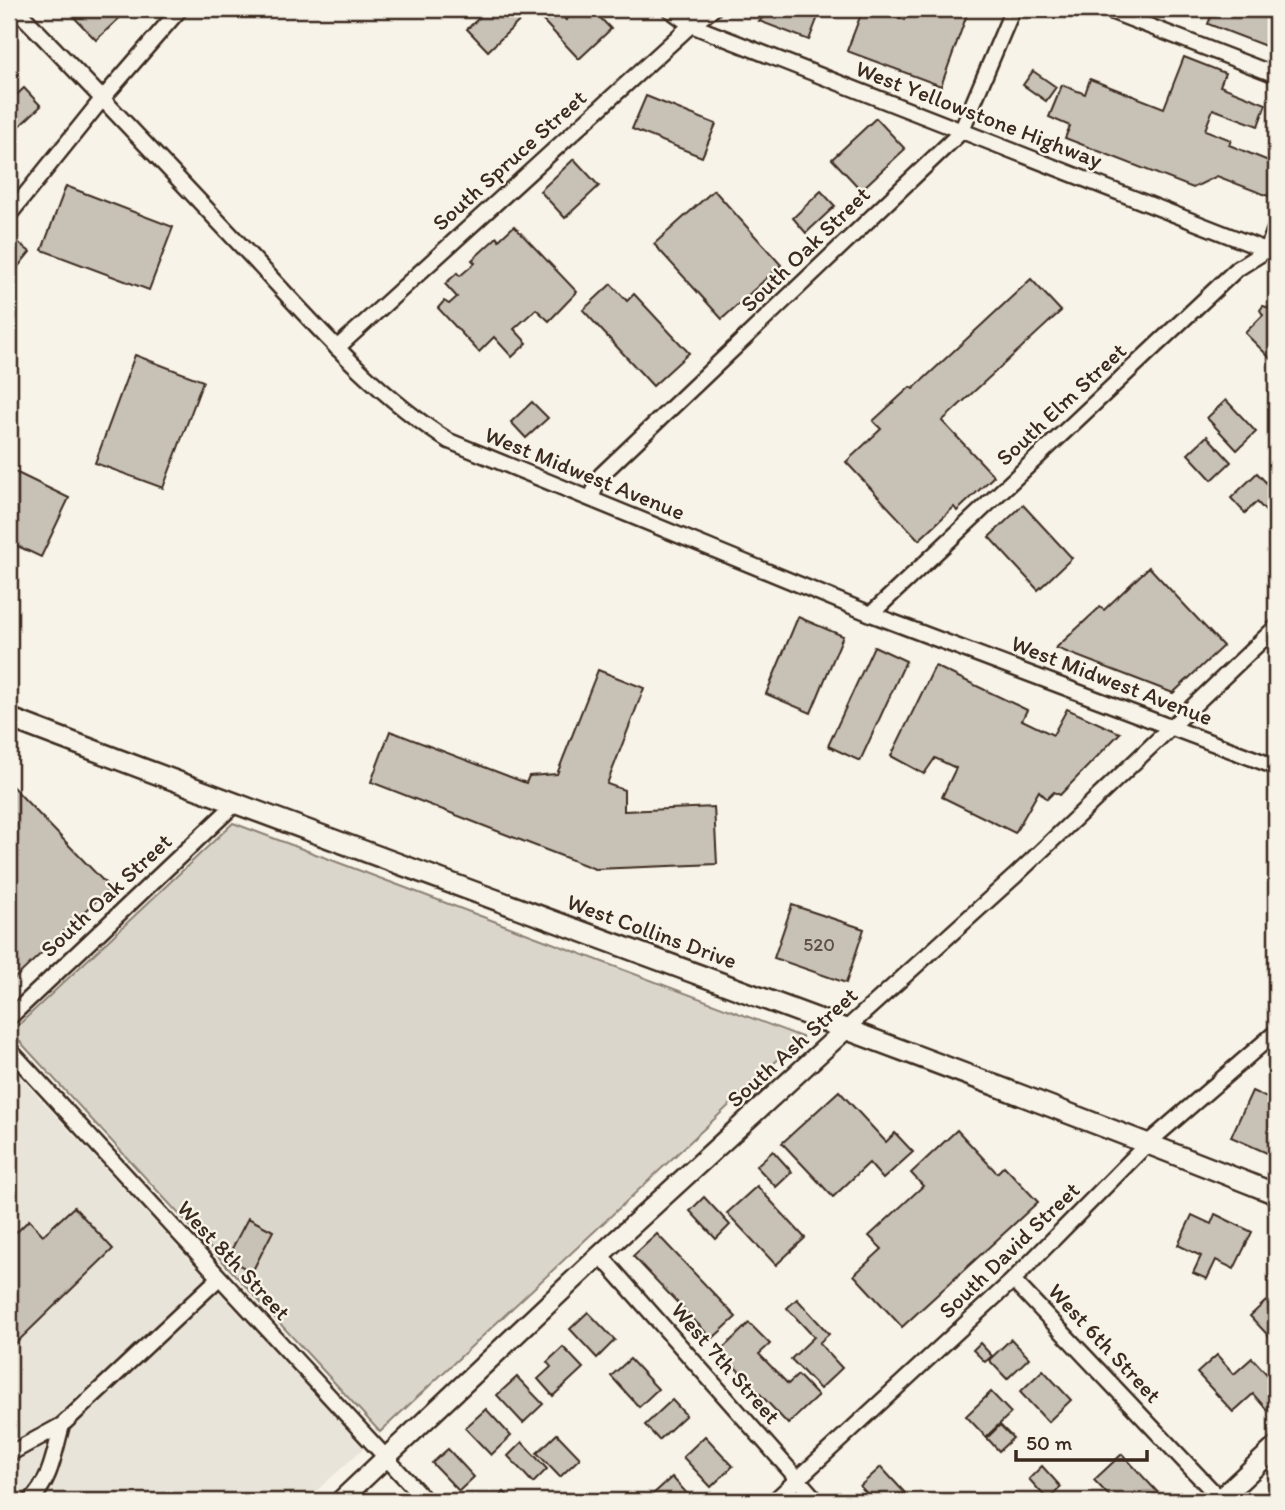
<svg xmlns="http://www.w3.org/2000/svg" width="1285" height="1510" viewBox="0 0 1285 1510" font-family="Itim,sans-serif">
  <rect width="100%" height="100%" fill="#f7f3e8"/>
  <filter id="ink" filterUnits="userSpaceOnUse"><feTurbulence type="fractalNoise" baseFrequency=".0143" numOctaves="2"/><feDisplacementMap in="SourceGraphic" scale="14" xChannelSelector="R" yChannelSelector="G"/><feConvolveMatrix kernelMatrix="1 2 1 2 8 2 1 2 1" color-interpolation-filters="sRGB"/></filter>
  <g filter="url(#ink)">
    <path fill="#e9e4d9" d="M 9,1065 L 364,1448 L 305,1501 L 9,1501 Z"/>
    <path fill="#dbd6cb" stroke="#8b8074" stroke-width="2" d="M 233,823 L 802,1037 L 380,1432 L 11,1032 Z"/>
    <g fill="#c8c1b6" stroke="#3b2a1e" stroke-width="2">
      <path d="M 66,9 L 129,9 L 96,40 Z"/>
      <path d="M 473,9 L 555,9 L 566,20 L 578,9 L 592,9 L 611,29 L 579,59 L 532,9 L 488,51 L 467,29 L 480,17 Z"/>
      <path d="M 772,9 L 821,9 L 809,40 L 759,21 Z"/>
      <path d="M 863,9 L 876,9 L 905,20 L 909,9 L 969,9 L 941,86 L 847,51 Z"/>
      <path d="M 1214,9 L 1276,9 L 1276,50 L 1208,24 Z"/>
      <path d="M 1184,57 L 1225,73 L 1220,86 L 1266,104 L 1258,126 L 1213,109 L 1205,130 L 1231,140 L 1229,145 L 1276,164 L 1276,176 L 1268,196 L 1217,176 L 1193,188 L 1065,138 L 1070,126 L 1049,117 L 1062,85 L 1085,94 L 1090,79 L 1164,108 Z"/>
      <path d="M 1033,71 L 1056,87 L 1046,101 L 1023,85 Z"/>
      <path d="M 24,88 L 41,106 L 12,133 L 9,130 L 9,102 Z"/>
      <path d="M 646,96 L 716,124 L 702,157 L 632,129 Z"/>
      <path d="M 876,118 L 905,149 L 861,190 L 832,159 Z"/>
      <path d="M 574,159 L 599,186 L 565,218 L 540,191 Z"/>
      <path d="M 66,186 L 173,227 L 149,290 L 42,250 Z"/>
      <path d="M 714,190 L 781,265 L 722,319 L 654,244 Z"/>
      <path d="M 821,191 L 835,206 L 806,233 L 793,218 Z"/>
      <path d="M 514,226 L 577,292 L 549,321 L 536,309 L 514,329 L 527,343 L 512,357 L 494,337 L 479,352 L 438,308 L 444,301 L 449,304 L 457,297 L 445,284 L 457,273 L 460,276 L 475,263 L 472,260 L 497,237 L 499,240 Z"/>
      <path d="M 14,239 L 30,252 L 9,278 L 9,245 Z"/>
      <path d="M 1031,279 L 1061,311 L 942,421 L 994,476 L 957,511 L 954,507 L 919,540 L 846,462 L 881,429 L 873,421 L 910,387 L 913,389 Z"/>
      <path d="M 611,284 L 627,301 L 634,294 L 689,353 L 653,386 L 583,310 Z"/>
      <path d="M 1263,306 L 1276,310 L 1276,364 L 1245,333 L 1263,315 L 1260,310 Z"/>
      <path d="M 135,355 L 203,381 L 163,488 L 95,463 Z"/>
      <path d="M 1226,400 L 1256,432 L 1237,450 L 1207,418 Z"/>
      <path d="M 532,402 L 548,418 L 526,438 L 511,422 Z"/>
      <path d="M 1207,436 L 1231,462 L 1212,480 L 1188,454 Z"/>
      <path d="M 9,469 L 69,498 L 41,557 L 9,542 Z"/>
      <path d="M 1257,473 L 1276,493 L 1276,518 L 1274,520 L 1257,502 L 1245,513 L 1231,498 Z"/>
      <path d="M 1023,505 L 1072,558 L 1038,590 L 989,537 Z"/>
      <path d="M 1149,567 L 1223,646 L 1173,693 L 1056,648 L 1100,607 L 1104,610 Z"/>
      <path d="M 798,617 L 843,636 L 811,713 L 766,694 Z"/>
      <path d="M 874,646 L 906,661 L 860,761 L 828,746 Z"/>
      <path d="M 935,666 L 1027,710 L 1022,720 L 1053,735 L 1067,709 L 1120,733 L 1060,795 L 1054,792 L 1047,799 L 1039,791 L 1015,833 L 942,797 L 956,768 L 935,758 L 924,774 L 891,756 Z"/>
      <path d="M 598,670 L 644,688 L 607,784 L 624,790 L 624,811 L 714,807 L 717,864 L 595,869 L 371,782 L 390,731 L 526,783 L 529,776 L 557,774 Z"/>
      <path d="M 9,783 L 110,888 L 9,984 Z"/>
      <path d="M 792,905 L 864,929 L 846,983 L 774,958 Z"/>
      <path d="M 839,1091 L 886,1142 L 895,1133 L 913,1152 L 883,1179 L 869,1163 L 833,1197 L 782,1143 Z"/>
      <path d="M 1252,1091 L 1276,1102 L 1276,1157 L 1231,1137 Z"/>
      <path d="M 957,1130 L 997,1173 L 1004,1166 L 1038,1202 L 902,1327 L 854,1275 L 882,1249 L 869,1236 L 923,1186 L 911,1173 Z"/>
      <path d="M 773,1151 L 792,1172 L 776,1187 L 756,1166 Z"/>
      <path d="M 757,1186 L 805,1238 L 776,1265 L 727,1213 Z"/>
      <path d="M 704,1197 L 730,1225 L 716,1239 L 690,1211 Z"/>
      <path d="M 74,1207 L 113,1249 L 9,1350 L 9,1223 L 17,1232 L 29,1220 L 43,1235 Z"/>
      <path d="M 1215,1214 L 1252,1232 L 1234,1269 L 1216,1260 L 1207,1279 L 1193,1273 L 1201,1256 L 1178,1245 L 1192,1215 L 1211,1224 Z"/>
      <path d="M 248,1218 L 273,1231 L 252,1272 L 227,1258 Z"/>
      <path d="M 657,1234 L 736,1317 L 712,1339 L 633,1256 Z"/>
      <path d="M 797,1299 L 829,1334 L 819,1343 L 842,1368 L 820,1389 L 791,1359 L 814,1337 L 787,1308 Z"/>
      <path d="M 1266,1301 L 1276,1312 L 1276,1344 L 1250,1316 Z"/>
      <path d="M 588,1312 L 615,1340 L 597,1358 L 570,1329 Z"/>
      <path d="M 749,1323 L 770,1344 L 759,1354 L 788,1384 L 798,1375 L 818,1396 L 788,1424 L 720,1351 Z"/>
      <path d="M 1011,1339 L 1029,1358 L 1007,1379 L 989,1360 Z"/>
      <path d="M 980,1343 L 992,1356 L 985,1362 L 973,1350 Z"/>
      <path d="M 563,1347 L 583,1368 L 553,1396 L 538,1379 L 551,1367 L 547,1362 Z"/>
      <path d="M 1217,1355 L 1234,1374 L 1252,1358 L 1276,1384 L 1276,1401 L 1267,1410 L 1253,1394 L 1233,1412 L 1197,1373 Z"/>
      <path d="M 630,1359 L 658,1389 L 639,1407 L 611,1376 Z"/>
      <path d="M 1043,1370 L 1071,1400 L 1048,1422 L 1020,1392 Z"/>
      <path d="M 517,1377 L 543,1404 L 523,1423 L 497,1395 Z"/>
      <path d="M 991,1392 L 1011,1413 L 986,1437 L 966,1416 Z"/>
      <path d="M 672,1400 L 686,1415 L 659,1440 L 645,1425 Z"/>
      <path d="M 486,1409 L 511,1436 L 491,1455 L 465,1428 Z"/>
      <path d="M 1000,1425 L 1013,1438 L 999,1451 L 987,1438 Z"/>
      <path d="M 557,1434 L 580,1458 L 560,1477 L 537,1453 Z"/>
      <path d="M 705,1436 L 733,1466 L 711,1487 L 683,1457 Z"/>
      <path d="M 522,1442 L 547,1469 L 533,1483 L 508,1456 Z"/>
      <path d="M 448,1449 L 474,1477 L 459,1491 L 432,1463 Z"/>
      <path d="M 1122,1454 L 1162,1497 L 1158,1501 L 1114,1501 L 1094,1480 Z"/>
      <path d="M 1042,1466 L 1061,1487 L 1048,1500 L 1029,1479 Z"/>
      <path d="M 881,1467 L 905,1493 L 896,1501 L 874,1501 L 860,1486 Z"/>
      <path d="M 672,1477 L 692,1499 L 689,1501 L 658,1501 L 652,1495 Z"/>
      <path d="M 1276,1487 L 1276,1501 L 1261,1501 Z"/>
      <path d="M 504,1492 L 513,1501 L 494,1501 Z"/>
    </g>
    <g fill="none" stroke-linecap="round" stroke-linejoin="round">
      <defs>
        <g id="minor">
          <path d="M 16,9 C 94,89 171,171 247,252 C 310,319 371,392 449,441 L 871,614 L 1276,767"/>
          <path d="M 669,9 L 691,25 L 1276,254"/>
          <path d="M 1105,9 L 1276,75"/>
          <path d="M 9,215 L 103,98 L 180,9"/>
          <path d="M 337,348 L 691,25 L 713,9"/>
          <path d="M 591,498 L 601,475 L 961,132 L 1013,9"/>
          <path d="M 871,614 L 1237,269 L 1267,250 L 1276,227"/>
          <path d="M 9,1018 L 235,804"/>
          <path d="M 847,1028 L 1016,875 L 1276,627"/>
          <path d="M 9,1049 L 426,1501"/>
          <path d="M 600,1255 L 817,1501"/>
          <path d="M 1013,1280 L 1222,1501"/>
          <path d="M 9,1454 L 62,1425 L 219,1278"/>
          <path d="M 30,1501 C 51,1481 54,1453 62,1425"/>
          <path d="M 774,1501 L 1013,1280 L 1148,1143 L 1276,1032"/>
        </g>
        <path id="tertiary" d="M 340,1501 L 600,1255 L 847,1028"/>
        <g id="secondary">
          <path d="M 9,718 C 430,879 857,1028 1276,1194"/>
          <path d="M 1218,1501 L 1276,1447"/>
        </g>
      </defs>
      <use href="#minor" stroke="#3b2a1e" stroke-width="19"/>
      <use href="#tertiary" stroke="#3b2a1e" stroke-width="23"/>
      <use href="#secondary" stroke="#3b2a1e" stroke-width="24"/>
      <use href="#minor" stroke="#f7f3e8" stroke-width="14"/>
      <use href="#tertiary" stroke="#f7f3e8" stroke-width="18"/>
      <use href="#secondary" stroke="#f7f3e8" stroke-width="19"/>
    </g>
  </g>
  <g text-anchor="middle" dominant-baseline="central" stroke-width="5" stroke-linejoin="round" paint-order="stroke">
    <g font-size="19" fill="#5e5044">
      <text x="819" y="944">520</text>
    </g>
    <g font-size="23" fill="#3b2a1e" stroke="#f7f3e8">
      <text transform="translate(979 114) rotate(21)">West Yellowstone Highway</text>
      <text transform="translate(509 160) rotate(-42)">South Spruce Street</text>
      <text transform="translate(805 249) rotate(-44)">South Oak Street</text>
      <text transform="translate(1061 404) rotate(-43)">South Elm Street</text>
      <text transform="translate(585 473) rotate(22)">West Midwest Avenue</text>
      <text transform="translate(1112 680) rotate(21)">West Midwest Avenue</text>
      <text transform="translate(106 895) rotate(-43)">South Oak Street</text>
      <text transform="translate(652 931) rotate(20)">West Collins Drive</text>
      <text transform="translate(792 1047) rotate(-42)">South Ash Street</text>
      <text transform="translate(1009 1250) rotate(-44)">South David Street</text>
      <text transform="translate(234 1260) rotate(47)">West 8th Street</text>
      <text transform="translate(1105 1343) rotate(47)">West 6th Street</text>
      <text transform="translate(726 1363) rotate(49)">West 7th Street</text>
    </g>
  </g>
  <rect width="1285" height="1510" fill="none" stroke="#f7f3e8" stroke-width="35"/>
  <rect x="18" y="18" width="1250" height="1475" fill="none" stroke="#3b2a1e" stroke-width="2.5" filter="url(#ink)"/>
  <path d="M1016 1450v10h131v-10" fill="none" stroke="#3b2a1e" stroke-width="3.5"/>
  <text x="1026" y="1450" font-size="21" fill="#3b2a1e" stroke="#f7f3e8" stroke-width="5" paint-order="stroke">50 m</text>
</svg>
